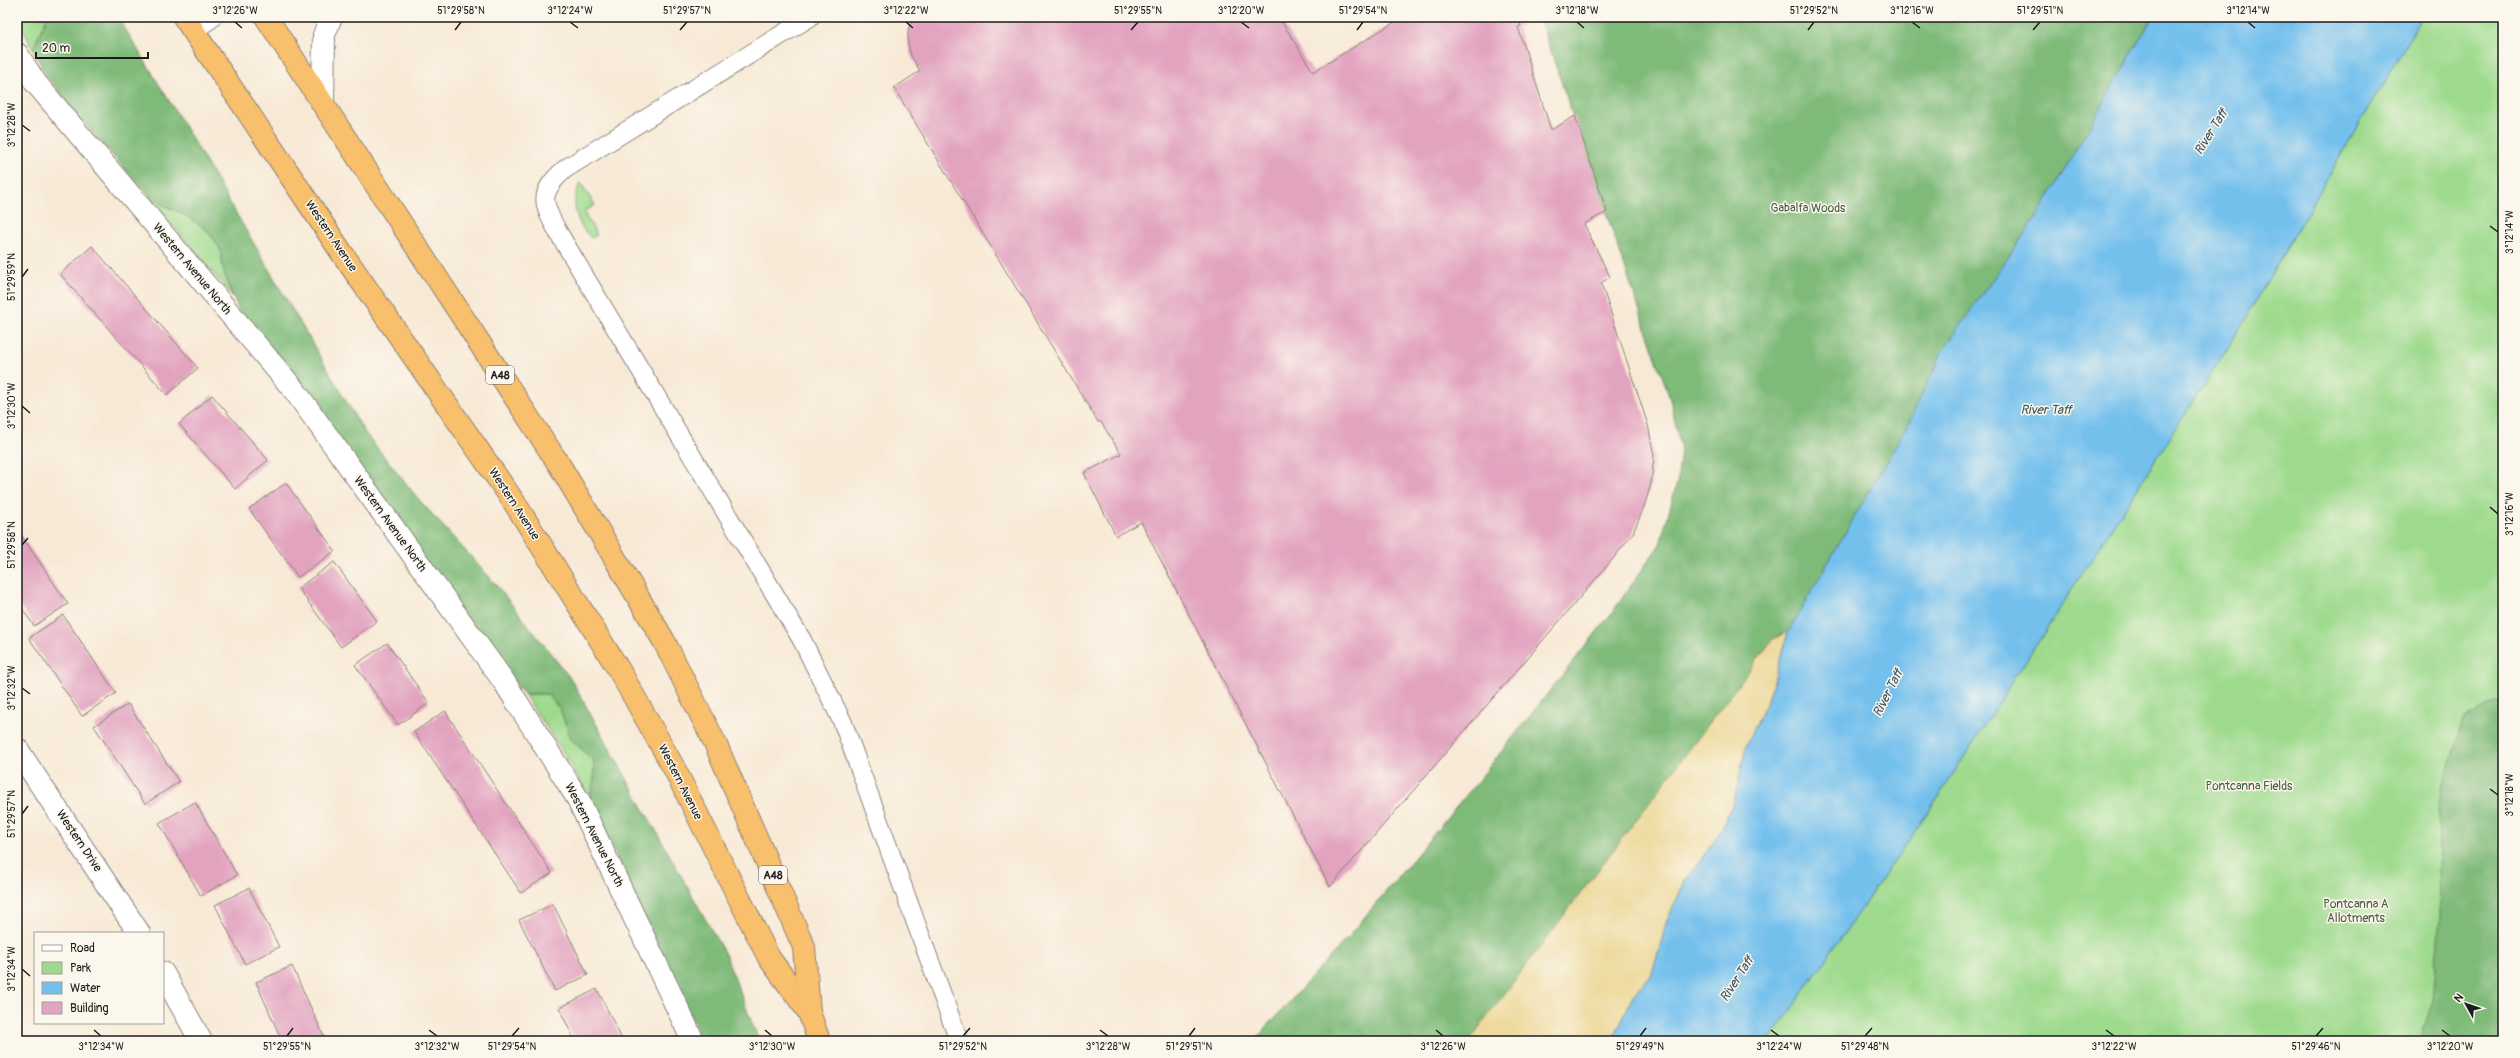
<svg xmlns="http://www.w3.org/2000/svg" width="2520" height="1058" viewBox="0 0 2520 1058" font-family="Pangolin,sans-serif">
  <rect width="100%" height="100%" fill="#fbf7ec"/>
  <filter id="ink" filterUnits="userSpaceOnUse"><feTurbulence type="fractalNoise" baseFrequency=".025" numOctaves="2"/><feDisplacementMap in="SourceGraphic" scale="8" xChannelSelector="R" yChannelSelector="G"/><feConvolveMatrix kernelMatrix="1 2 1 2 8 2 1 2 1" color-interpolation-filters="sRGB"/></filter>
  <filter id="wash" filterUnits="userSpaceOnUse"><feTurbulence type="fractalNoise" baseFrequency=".012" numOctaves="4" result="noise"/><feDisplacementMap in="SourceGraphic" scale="16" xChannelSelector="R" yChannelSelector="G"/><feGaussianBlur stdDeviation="0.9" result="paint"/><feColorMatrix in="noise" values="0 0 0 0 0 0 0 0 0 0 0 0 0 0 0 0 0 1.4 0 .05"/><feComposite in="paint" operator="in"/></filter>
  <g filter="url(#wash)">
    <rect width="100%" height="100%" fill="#f8e9d6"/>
    <g fill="#9eda8d" stroke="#5d7b54">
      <path d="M 18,17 L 47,17 L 33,49 L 19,21 Z"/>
      <path d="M 2422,17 L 2503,17 L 2503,1041 L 1769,1041 L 1931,808 L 2231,343 Z"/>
      <path d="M 581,183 L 595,205 L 584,212 L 597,235 L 592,238 C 576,227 569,199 581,183 Z"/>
      <path d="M 152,200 C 173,209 212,224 220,250 C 225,266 225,282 233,297 Z"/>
      <path d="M 524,694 L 547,694 L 560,709 L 571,739 L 594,761 L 594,783 L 589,798 L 563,752 Z"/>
    </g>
    <g fill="#7eba78" stroke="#4d6b4a">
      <path d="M 47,17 L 118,17 L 193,140 L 365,433 L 421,502 L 494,582 L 571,679 L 726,956 L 759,1041 L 702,1041 L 589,798 L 594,783 L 594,761 L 571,739 L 560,709 L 547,694 L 524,694 L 244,324 L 223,270 L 220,248 L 206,229 L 183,214 L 152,200 L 78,116 L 46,75 L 33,49 Z"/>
      <path d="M 1539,17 L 2153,17 L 2040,212 L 1943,350 L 1908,424 L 1788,632 L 1773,639 L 1469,1041 L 1254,1041 L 1348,937 L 1474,786 L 1611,614 L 1660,544 L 1677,483 L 1681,450 L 1670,399 Z"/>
      <path d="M 2495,702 L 2503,703 L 2503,1041 L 2420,1041 L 2433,1000 L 2440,916 L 2438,800 L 2463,720 Z"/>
    </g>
    <path fill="#eeda9e" stroke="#857b5d" d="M 1788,632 L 1768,700 L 1746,746 L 1734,801 L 1718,836 L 1685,881 L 1668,919 L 1652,973 L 1633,996 L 1612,1041 L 1469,1041 L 1773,639 Z"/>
    <path fill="#73c0ed" stroke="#486e84" d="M 2153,17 L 2422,17 L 2231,343 L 1931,808 L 1769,1041 L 1612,1041 L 1633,996 L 1652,973 L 1668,919 L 1685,881 L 1718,836 L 1734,801 L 1746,746 L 1768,700 L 1788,632 L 1908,424 L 1943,350 L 2040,212 Z"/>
    <g id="blocks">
      <g fill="#e2a3bf">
        <path d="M 913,17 L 1279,17 L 1313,72 L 1403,17 L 1518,17 L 1521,26 L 1518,27 L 1551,130 L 1575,116 L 1607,212 L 1584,224 L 1610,277 L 1601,283 L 1648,425 L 1654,456 L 1651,484 L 1644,507 L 1633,533 L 1613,559 L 1330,887 L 1141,522 L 1116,536 L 1084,473 L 1121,454 L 1101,422 L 1098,422 L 894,88 L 920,71 L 911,56 L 908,44 L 908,31 Z"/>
        <path d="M 92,246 L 198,368 L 167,395 L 60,274 Z"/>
        <path d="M 212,395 L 268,460 L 235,489 L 179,424 Z"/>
        <path d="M 286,483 L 335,551 L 298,577 L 249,509 Z"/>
        <path d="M 17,529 L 68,604 L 34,626 L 17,601 Z"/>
        <path d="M 334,562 L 377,621 L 341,647 L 298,588 Z"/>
        <path d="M 63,615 L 116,693 L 82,716 L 29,638 Z"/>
        <path d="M 387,643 L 429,703 L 398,725 L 355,665 Z"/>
        <path d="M 128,704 L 179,782 L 145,804 L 94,726 Z"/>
        <path d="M 445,711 L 552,873 L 521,893 L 414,732 Z"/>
        <path d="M 195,802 L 237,875 L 201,896 L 159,823 Z"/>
        <path d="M 249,888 L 279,947 L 245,964 L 215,905 Z"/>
        <path d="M 553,904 L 588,975 L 555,991 L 519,920 Z"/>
        <path d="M 292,966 L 326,1041 L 282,1041 L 256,982 Z"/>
        <path d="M 597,989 L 623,1041 L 575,1041 L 559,1008 Z"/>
      </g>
    </g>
  </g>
  <g filter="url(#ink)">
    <use href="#blocks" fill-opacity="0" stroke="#8a8279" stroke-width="1"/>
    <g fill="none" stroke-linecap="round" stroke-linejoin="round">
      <defs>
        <path id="service" d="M 810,17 L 565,169 C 538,193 542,203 558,232 L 802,640 L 843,723 L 959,1041"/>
        <g id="minor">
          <path d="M 192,29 L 210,17"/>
          <path d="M 17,54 L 35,82 L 295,391 L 505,683 L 578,799 L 693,1041"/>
          <path d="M 323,102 L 324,35 L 331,17"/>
          <path d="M 17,749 L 139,933"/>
          <path d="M 163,973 L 201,1041"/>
        </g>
        <path id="tertiary" d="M 17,68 L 23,65"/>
        <g id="trunk">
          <path d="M 184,17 L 342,253 L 514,502 L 619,670 L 674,768 L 769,958 L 809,1012"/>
          <path d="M 266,17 L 560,466 L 664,641 L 716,745 L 804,947 L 809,1012 L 819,1041"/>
        </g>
      </defs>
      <use href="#service" stroke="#8a8279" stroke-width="20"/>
      <use href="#minor" stroke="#8a8279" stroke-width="24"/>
      <use href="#tertiary" stroke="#8a8279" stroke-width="24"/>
      <use href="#trunk" stroke="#8a8279" stroke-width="24"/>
      <use href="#service" stroke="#fff" stroke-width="18"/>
      <use href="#minor" stroke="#fff" stroke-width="22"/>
      <use href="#tertiary" stroke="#fff" stroke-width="22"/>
      <use href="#trunk" stroke="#f8bf6c" stroke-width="22"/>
    </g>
  </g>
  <path fill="none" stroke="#1c1c1c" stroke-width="1.5" d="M 235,22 L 242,28M 570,22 L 578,28M 906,22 L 913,28M 1241,22 L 1249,28M 1577,22 L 1584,28M 1912,22 L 1920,28M 2248,22 L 2255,28M 455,30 L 461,22M 680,30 L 687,22M 1131,30 L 1138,22M 1357,30 L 1363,22M 1808,30 L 1814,22M 2033,30 L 2040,22M 22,125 L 30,131M 2490,226 L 2498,232M 22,277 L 28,269M 22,406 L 30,413M 2490,507 L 2498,514M 22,545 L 28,538M 22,688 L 30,694M 2490,789 L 2498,795M 22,814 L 28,806M 22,969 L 30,976M 94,1030 L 101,1036M 429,1030 L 437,1036M 765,1030 L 772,1036M 1100,1030 L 1108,1036M 1436,1030 L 1443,1036M 1771,1030 L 1779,1036M 2106,1030 L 2114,1036M 2442,1030 L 2450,1036M 287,1036 L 293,1028M 512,1036 L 519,1028M 963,1036 L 970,1028M 1189,1036 L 1195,1028M 1640,1036 L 1646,1028M 1865,1036 L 1872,1028M 2316,1036 L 2323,1028"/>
  <g text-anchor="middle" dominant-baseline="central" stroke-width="3" stroke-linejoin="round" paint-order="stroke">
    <g fill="#fbf7ec" stroke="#5f5e5a" stroke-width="1">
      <rect x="486" y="366" width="28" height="18" rx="3"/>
      <rect x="759" y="866" width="28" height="18" rx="3"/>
    </g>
    <g font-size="11" font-weight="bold" fill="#1c1c1c">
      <text x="500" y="375">A48</text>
      <text x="773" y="875">A48</text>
    </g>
    <g font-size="12" fill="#4a5e44" stroke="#fbf7ec">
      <text x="1808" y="208">Gabalfa Woods</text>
      <text x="2249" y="786">Pontcanna Fields</text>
      <text x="2356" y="904">Pontcanna A<tspan x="2356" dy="14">Allotments</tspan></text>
    </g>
    <g font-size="12" fill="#1c1c1c" stroke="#fbf7ec">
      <text transform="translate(331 236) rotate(56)">Western Avenue</text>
      <text transform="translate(192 269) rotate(50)">Western Avenue North</text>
      <text transform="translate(514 504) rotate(57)">Western Avenue</text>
      <text transform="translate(390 524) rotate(54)">Western Avenue North</text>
      <text transform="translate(680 782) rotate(63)">Western Avenue</text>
      <text transform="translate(594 835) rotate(63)">Western Avenue North</text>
      <text transform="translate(79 841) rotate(56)">Western Drive</text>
    </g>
    <g font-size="13" font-style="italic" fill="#3a5565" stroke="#fbf7ec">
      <text transform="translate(2211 132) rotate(-58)">River Taff</text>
      <text x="2046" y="410">River Taff</text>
      <text transform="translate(1888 693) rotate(-63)">River Taff</text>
      <text transform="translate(1737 979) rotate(-57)">River Taff</text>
    </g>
  </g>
  <rect width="2520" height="1058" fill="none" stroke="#fbf7ec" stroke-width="44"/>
  <rect x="34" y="932" width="130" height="92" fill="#fbf7ec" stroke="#a29f99"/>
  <rect x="42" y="945" width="20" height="6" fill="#ffffff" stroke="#a29f99"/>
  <text x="70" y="952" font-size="12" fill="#1c1c1c">Road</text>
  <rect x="42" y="962" width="20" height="12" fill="#9eda8d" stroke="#a29f99"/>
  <text x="70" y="972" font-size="12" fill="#1c1c1c">Park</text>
  <rect x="42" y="982" width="20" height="12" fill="#73c0ed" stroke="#a29f99"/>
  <text x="70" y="992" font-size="12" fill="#1c1c1c">Water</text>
  <rect x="42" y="1002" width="20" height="12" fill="#e2a3bf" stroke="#a29f99"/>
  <text x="70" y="1012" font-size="12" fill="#1c1c1c">Building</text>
  <g transform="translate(2466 1004) rotate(310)" stroke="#fbf7ec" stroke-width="3" paint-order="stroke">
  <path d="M0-3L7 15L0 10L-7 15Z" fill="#1c1c1c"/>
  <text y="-6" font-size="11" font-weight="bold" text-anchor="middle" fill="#1c1c1c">N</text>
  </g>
  <path d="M36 52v6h112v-6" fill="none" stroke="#1c1c1c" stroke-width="2"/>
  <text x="42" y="52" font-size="12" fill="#1c1c1c" stroke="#fbf7ec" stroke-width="3" paint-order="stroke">20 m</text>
  <rect x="22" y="22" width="2476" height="1014" fill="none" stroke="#1c1c1c" stroke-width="1.5"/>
  <g font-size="10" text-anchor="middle" fill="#1c1c1c">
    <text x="235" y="14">3°12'26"W</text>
    <text x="461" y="14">51°29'58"N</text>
    <text x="570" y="14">3°12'24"W</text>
    <text x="687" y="14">51°29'57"N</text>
    <text x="906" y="14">3°12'22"W</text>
    <text x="1138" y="14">51°29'55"N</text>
    <text x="1241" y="14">3°12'20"W</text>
    <text x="1363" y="14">51°29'54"N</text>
    <text x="1577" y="14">3°12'18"W</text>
    <text x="1814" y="14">51°29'52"N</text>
    <text x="1912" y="14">3°12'16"W</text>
    <text x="2040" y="14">51°29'51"N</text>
    <text x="2248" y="14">3°12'14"W</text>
    <text transform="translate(11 125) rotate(-90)" y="4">3°12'28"W</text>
    <text transform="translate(2509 232) rotate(-90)" y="4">3°12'14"W</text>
    <text transform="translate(11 277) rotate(-90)" y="4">51°29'59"N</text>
    <text transform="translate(11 406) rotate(-90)" y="4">3°12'30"W</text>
    <text transform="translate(2509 514) rotate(-90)" y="4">3°12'16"W</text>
    <text transform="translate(11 545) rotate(-90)" y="4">51°29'58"N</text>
    <text transform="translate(11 688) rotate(-90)" y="4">3°12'32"W</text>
    <text transform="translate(2509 795) rotate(-90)" y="4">3°12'18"W</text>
    <text transform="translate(11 814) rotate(-90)" y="4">51°29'57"N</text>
    <text transform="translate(11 969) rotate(-90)" y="4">3°12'34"W</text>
    <text x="101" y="1050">3°12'34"W</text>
    <text x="287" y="1050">51°29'55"N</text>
    <text x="437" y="1050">3°12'32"W</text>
    <text x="512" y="1050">51°29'54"N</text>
    <text x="772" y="1050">3°12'30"W</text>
    <text x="963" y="1050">51°29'52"N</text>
    <text x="1108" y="1050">3°12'28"W</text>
    <text x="1189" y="1050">51°29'51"N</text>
    <text x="1443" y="1050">3°12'26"W</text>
    <text x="1640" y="1050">51°29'49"N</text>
    <text x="1779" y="1050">3°12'24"W</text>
    <text x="1865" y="1050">51°29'48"N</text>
    <text x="2114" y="1050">3°12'22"W</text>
    <text x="2316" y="1050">51°29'46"N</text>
    <text x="2450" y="1050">3°12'20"W</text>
  </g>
</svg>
